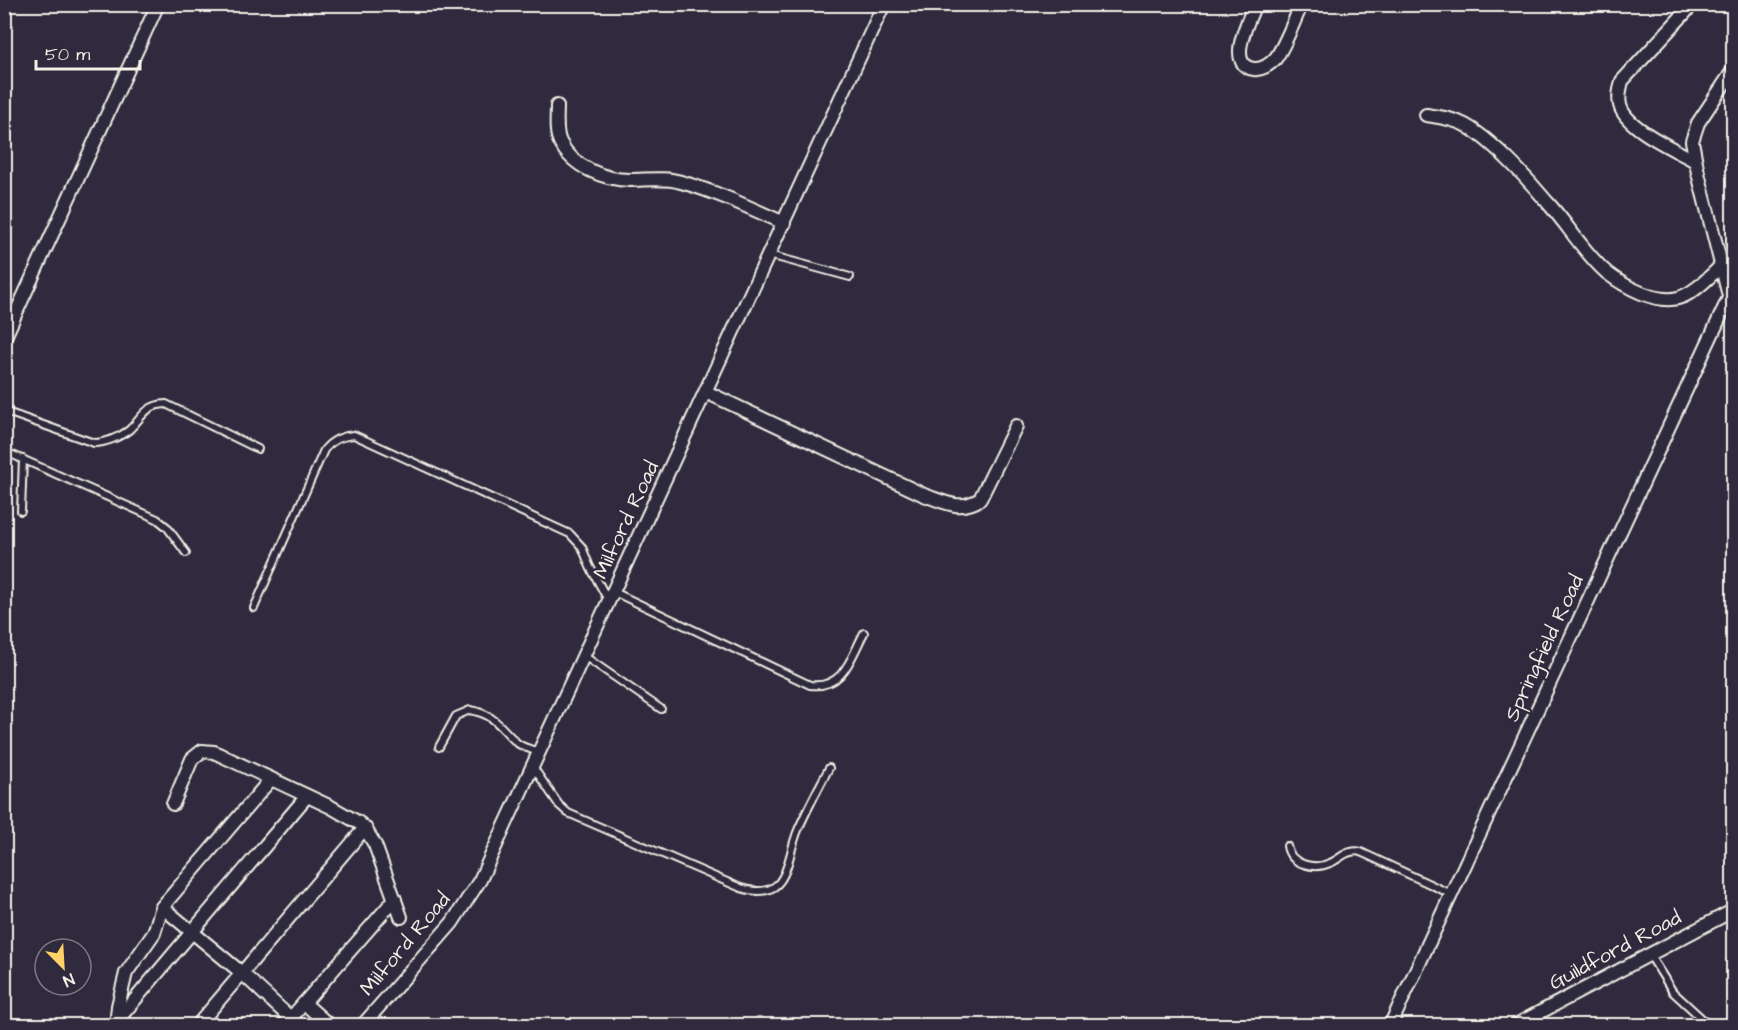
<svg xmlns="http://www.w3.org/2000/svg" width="1738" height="1030" viewBox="0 0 1738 1030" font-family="'Architects Daughter',sans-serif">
  <rect width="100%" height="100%" fill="#2f2a3d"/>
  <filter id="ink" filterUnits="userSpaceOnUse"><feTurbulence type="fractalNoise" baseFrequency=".0167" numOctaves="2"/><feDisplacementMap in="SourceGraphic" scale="12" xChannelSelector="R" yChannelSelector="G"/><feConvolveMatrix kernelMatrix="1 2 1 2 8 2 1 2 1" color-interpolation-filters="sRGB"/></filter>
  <g filter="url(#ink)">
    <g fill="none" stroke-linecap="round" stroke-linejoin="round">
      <defs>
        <g id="lane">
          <path d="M 769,255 L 850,277"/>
          <path d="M 4,411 L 94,443 C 105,443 120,437 129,430 C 143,417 145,405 166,404 L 258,449"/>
          <path d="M 4,451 L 157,519 L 167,527 L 186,553"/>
          <path d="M 21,511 L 23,459"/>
          <path d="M 614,592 L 810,685 C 844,689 851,657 864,633"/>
          <path d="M 254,608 L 324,450 C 332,440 341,436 354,435 L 570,534 L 582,547 L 590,567 L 609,602"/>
          <path d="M 584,656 L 661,709"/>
          <path d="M 439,747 L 456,716 L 470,710 C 494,714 499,726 516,742 C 521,747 531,749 538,752"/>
          <path d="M 533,767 L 559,805 L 568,813 L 741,888 C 790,903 785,861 798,830 C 807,809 818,789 829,768"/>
          <path d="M 1287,846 C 1290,865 1315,870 1330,863 C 1338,860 1344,853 1351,852 C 1357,850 1361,852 1365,854 L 1451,894"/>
          <path d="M 1649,954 L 1673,992 L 1710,1026"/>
        </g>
        <g id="street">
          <path d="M 1255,4 C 1249,19 1225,66 1254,69 C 1262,70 1270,64 1275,59 C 1285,46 1294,20 1302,4"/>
          <path d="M 1693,4 L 1622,81 C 1620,89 1618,97 1620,105 C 1625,128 1676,150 1695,161"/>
          <path d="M 557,106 C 557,118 555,132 560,142 C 572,167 605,180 630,180 C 647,180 665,177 681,182 C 717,192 750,208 784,223"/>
          <path d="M 1426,115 C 1439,117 1452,118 1465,125 C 1492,140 1528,179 1548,203 C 1568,225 1584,253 1607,273 C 1624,286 1656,304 1678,298 C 1694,294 1709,277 1721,266"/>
          <path d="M 1729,296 L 1698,173 L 1692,141 L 1698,123 L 1734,69"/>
          <path d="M 4,339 L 158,4"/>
          <path d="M 706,392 L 924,495 C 945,502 960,512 980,499 L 1016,426"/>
          <path d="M 173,804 L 192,759 L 202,751 L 214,752 L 331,807 L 359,823 L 365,828 L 375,845 L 401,917"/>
          <path d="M 162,907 L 243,974 L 299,1026"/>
          <path d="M 304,1003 L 330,1026"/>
          <path d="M 116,1022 L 307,796"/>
          <path d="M 116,1026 L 118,1006 L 126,973 L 154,933 L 162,907 L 271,779"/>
          <path d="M 197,1026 L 365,828"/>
          <path d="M 284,1026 L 395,899"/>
          <path d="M 362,1026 L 452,923 L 480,880 L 884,4"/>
          <path d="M 495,1026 L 498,1026"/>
          <path d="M 1390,1026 L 1734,287"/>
          <path d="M 1514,1026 L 1734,910"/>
        </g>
      </defs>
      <use href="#lane" stroke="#f4f1e8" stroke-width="10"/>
      <use href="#street" stroke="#f4f1e8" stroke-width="16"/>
      <use href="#lane" stroke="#2f2a3d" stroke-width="6"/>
      <use href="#street" stroke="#2f2a3d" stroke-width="12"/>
    </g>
  </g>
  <g text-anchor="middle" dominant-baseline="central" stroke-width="4.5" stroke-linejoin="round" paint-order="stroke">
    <g font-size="21" fill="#f4f1e8" stroke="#2f2a3d">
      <text transform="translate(626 520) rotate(-65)">Milford Road</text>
      <text transform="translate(1544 648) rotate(-65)">Springfield Road</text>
      <text transform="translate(405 944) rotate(-50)">Milford Road</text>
      <text transform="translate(1615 950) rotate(-28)">Guildford Road</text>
    </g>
  </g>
  <rect width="1738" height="1030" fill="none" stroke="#2f2a3d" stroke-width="24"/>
  <rect x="12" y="12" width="1714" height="1006" fill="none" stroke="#f4f1e8" stroke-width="2" filter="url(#ink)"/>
  <g transform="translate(63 967) rotate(156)"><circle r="28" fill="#2f2a3d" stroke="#7e7a81" stroke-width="1.5"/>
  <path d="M0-4.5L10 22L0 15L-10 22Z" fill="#ffd166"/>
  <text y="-9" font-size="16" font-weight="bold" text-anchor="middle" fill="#f4f1e8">N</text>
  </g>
  <path d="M36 60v9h104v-9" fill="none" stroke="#f4f1e8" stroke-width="3"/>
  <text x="45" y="60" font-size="18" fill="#f4f1e8" stroke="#2f2a3d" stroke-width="4.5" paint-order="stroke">50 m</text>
</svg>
